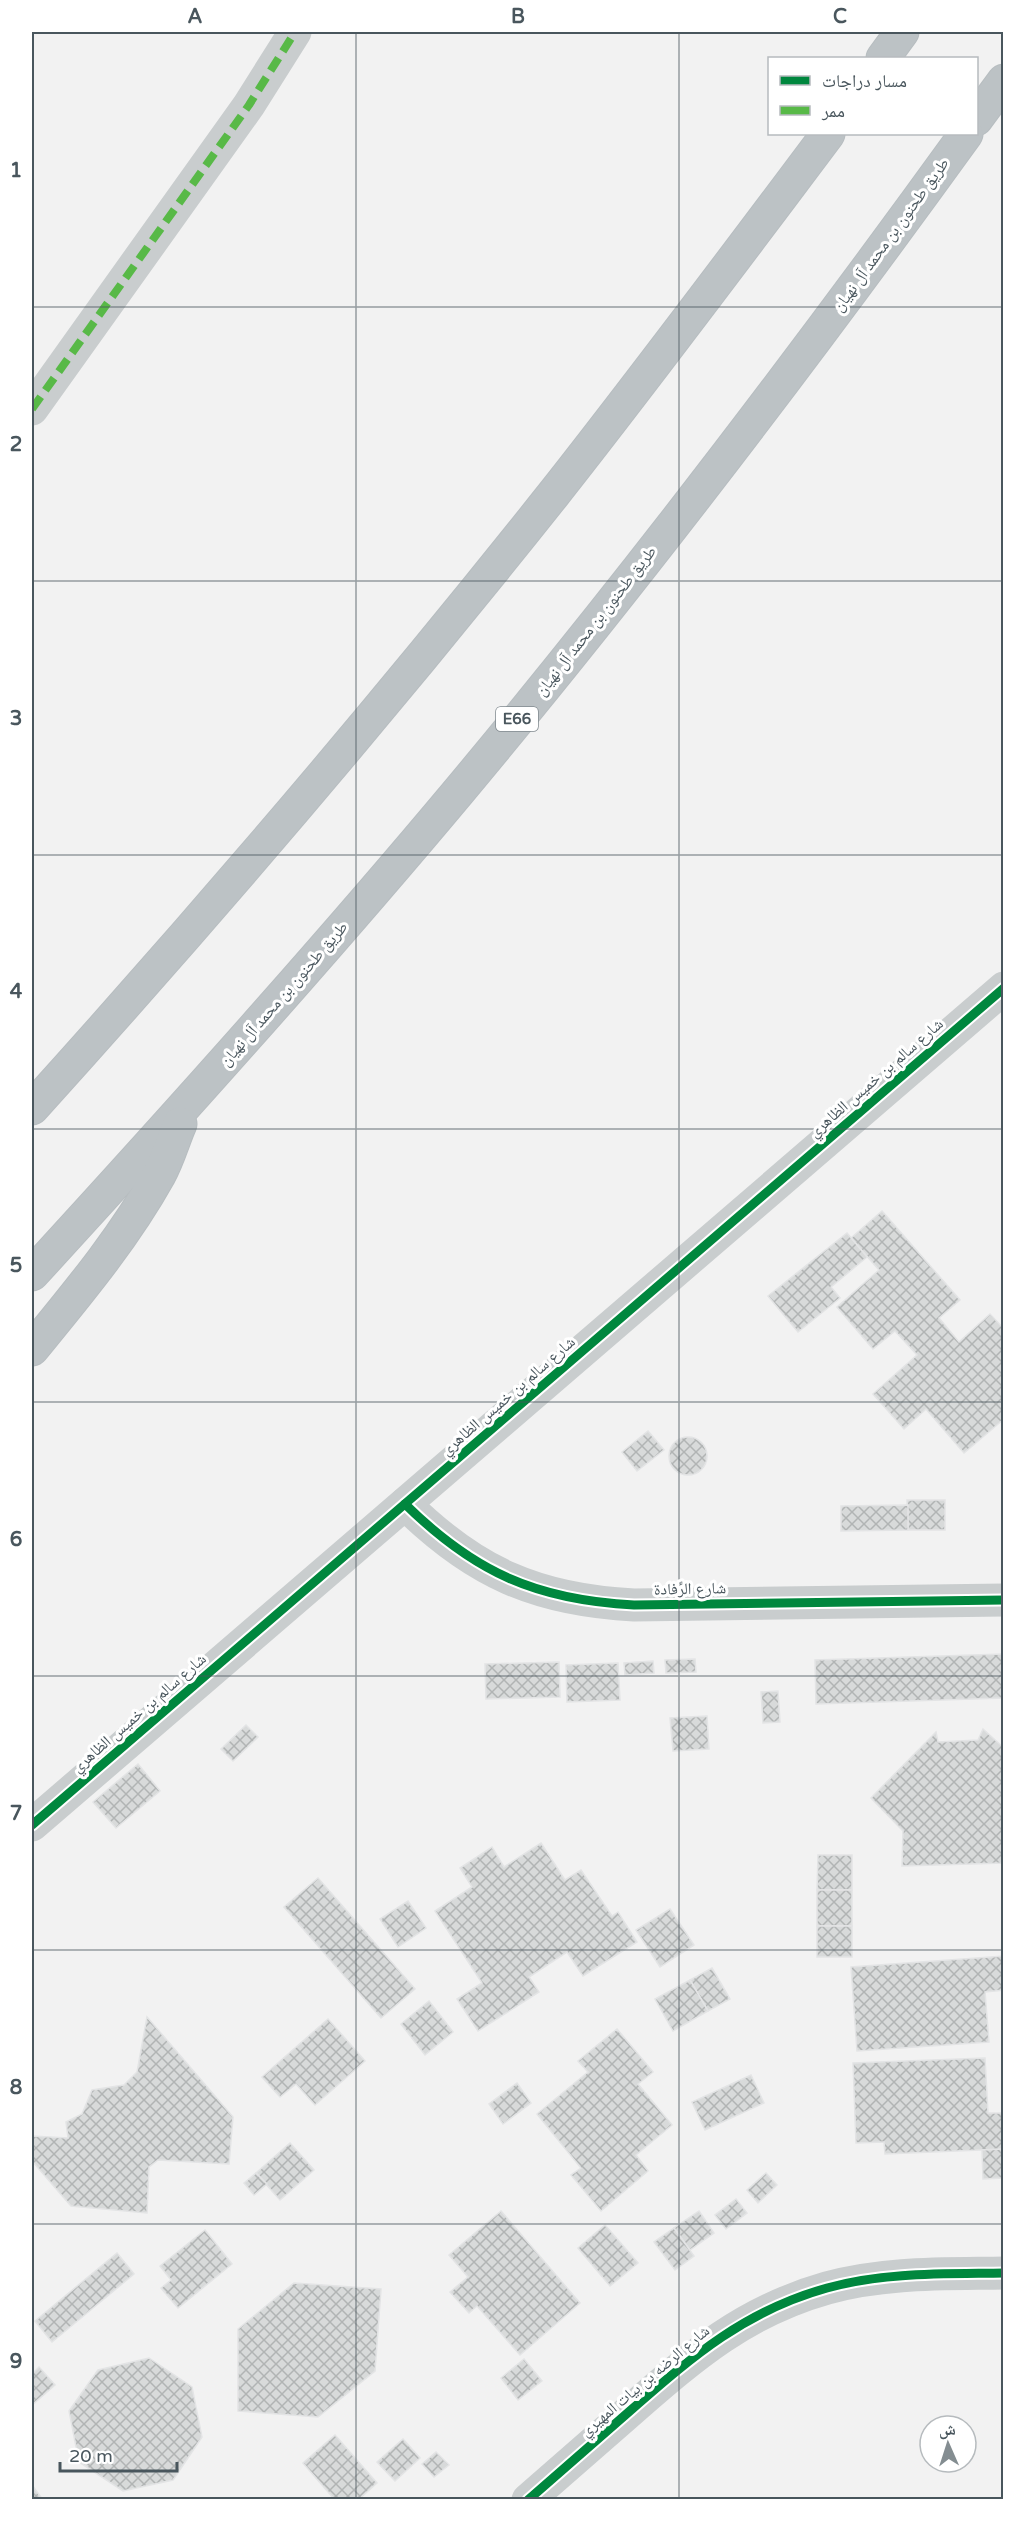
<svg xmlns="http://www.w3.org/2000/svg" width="1035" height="2531" viewBox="0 0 1035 2531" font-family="'Varela Round','Noto Naskh Arabic',sans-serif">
  <defs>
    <pattern id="building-cross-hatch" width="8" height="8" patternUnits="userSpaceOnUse" patternTransform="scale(1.5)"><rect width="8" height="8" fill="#d8dada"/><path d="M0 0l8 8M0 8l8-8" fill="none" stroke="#b1b4b4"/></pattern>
  </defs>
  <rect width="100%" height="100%" fill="#f2f2f2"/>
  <g fill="url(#building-cross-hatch)" stroke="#e3e4e5" stroke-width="1.5">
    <path d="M 882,1211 L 960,1300 L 939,1318 L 959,1342 L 990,1314 L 1004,1329 L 1004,1419 L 964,1453 L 926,1409 L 904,1429 L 873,1394 L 917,1355 L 895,1331 L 873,1349 L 837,1307 L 879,1270 L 851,1238 Z"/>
    <path d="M 847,1233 L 867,1257 L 831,1287 L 840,1298 L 798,1332 L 768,1296 Z"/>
    <path d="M 648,1431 L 664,1450 L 637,1471 L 622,1452 Z"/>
    <circle cx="688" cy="1456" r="19"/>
    <path d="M 907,1500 L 945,1500 L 945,1530 L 908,1530 Z"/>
    <path d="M 908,1505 L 908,1530 L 841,1531 L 841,1506 Z"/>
    <path d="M 1004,1654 L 1004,1698 L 816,1704 L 815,1660 Z"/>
    <path d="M 695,1659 L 696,1672 L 666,1673 L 665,1660 Z"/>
    <path d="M 653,1661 L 654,1673 L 625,1675 L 624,1663 Z"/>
    <path d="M 559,1662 L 560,1697 L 486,1699 L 485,1664 Z"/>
    <path d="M 618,1663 L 620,1700 L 567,1702 L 566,1665 Z"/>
    <path d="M 778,1691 L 780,1722 L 763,1723 L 761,1692 Z"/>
    <path d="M 707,1716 L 709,1749 L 673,1751 L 670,1718 Z"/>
    <path d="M 246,1725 L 258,1737 L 233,1761 L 221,1749 Z"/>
    <path d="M 983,1729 L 1004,1748 L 1004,1863 L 902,1866 L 903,1831 L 871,1798 L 936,1732 L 938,1742 L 978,1740 Z"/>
    <path d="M 138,1764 L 160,1791 L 116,1828 L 93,1802 Z"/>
    <path d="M 541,1843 L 565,1880 L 581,1870 L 612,1916 L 618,1912 L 637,1942 L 583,1976 L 567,1952 L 529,1977 L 539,1992 L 478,2031 L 457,1999 L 482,1983 L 435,1911 L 472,1887 L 460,1868 L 492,1847 L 504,1867 Z"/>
    <path d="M 818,1855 L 852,1855 L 852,1890 L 817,1890 Z"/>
    <path d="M 318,1878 L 415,1989 L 381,2018 L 284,1907 Z"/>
    <rect x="817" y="1890" width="35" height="36"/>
    <path d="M 408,1901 L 426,1928 L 398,1947 L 380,1919 Z"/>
    <path d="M 670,1909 L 694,1945 L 660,1967 L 636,1930 Z"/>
    <rect x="817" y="1926" width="35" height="31"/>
    <path d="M 1004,1956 L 1004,1990 L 985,1992 L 989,2042 L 857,2051 L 851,1967 Z"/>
    <path d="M 712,1968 L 730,1999 L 708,2011 L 690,1980 Z"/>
    <path d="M 690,1980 L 708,2011 L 673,2031 L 655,1999 Z"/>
    <path d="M 429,2001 L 453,2032 L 425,2055 L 401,2024 Z"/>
    <path d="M 147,2017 L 233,2117 L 229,2164 L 158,2160 L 149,2167 L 147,2213 L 71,2206 L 32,2161 L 32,2136 L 68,2138 L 66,2122 L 82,2114 L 92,2090 L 124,2085 L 137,2072 Z"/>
    <path d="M 328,2019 L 365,2061 L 315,2105 L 296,2084 L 280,2097 L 262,2077 Z"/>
    <path d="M 617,2029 L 653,2072 L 638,2084 L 672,2125 L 636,2155 L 648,2171 L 601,2211 L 571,2175 L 581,2168 L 537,2114 L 588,2072 L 578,2061 Z"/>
    <path d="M 985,2058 L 988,2113 L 1004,2113 L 1004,2149 L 885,2154 L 884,2142 L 856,2143 L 853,2063 Z"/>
    <path d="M 751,2075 L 764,2103 L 705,2130 L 692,2102 Z"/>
    <path d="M 517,2083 L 531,2103 L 503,2124 L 489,2104 Z"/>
    <path d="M 290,2143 L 314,2170 L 280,2200 L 256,2173 Z"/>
    <path d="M 1004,2149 L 1004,2178 L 983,2179 L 982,2150 Z"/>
    <path d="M 256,2173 L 267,2184 L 254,2195 L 244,2183 Z"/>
    <path d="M 766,2173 L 777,2185 L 758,2203 L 747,2190 Z"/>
    <path d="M 736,2199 L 747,2213 L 726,2229 L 715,2215 Z"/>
    <path d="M 501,2211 L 580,2303 L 520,2355 L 477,2306 L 469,2313 L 450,2292 L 468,2277 L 449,2255 Z"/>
    <path d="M 699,2211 L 714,2233 L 690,2250 L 674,2228 Z"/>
    <path d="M 605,2225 L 638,2263 L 610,2286 L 578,2248 Z"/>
    <path d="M 674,2228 L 694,2256 L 675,2270 L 654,2242 Z"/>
    <path d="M 205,2230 L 232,2264 L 178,2308 L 161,2288 L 171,2280 L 160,2266 Z"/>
    <path d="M 117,2253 L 134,2274 L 52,2342 L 35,2321 Z"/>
    <path d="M 294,2283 L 381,2289 L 375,2371 L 318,2417 L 238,2411 L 238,2329 Z"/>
    <path d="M 149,2358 L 192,2387 L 202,2437 L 173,2480 L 123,2491 L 79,2462 L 69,2411 L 98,2370 Z"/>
    <path d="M 524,2359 L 542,2381 L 518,2400 L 501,2378 Z"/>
    <path d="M 39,2367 L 55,2385 L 32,2405 L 32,2374 Z"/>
    <path d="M 335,2435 L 377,2483 L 358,2500 L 335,2500 L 303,2463 Z"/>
    <path d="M 403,2439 L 420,2458 L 395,2481 L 377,2462 Z"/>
    <path d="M 436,2452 L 449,2465 L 434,2477 L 422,2464 Z"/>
    <path d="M 32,2485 L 43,2500 L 32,2500 Z"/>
  </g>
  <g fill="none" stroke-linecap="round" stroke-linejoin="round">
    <defs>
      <g id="motorway">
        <path d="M 883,58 L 902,32"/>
        <path d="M 976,119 L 1004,81"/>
        <path d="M 32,1108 C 211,910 385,706 552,496 C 646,377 737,255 828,134"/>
        <path d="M 32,1274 C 177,1116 321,956 459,791 C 636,579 804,358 966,134"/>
        <path d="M 32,1349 C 77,1294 124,1238 159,1175 C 168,1159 173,1140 180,1124"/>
      </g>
    </defs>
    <use href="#motorway" stroke="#b7bdc0" stroke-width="35"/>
    <path stroke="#c9cdce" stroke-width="33" d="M 32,409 L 249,105 L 295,32"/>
    <g stroke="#c9cdce" stroke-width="33">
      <path d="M 405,1504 C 474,1572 536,1600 634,1605 L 1004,1600"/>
      <path d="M 32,1825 L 1004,988"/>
      <path d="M 528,2500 C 562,2470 597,2440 631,2410 C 694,2355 745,2311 827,2288 C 884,2272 945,2274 1004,2273"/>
    </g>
    <use href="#motorway" stroke="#bcc2c5" stroke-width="33"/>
    <path stroke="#58b947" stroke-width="8" stroke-dasharray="15 8" stroke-linecap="butt" d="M 32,409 L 249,105 L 295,32"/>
    <defs>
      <g id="cycleway">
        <path d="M 405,1504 C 474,1572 536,1600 634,1605 L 1004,1600"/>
        <path d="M 32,1825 L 1004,988"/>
        <path d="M 528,2500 C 562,2470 597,2440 631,2410 C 694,2355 745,2311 827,2288 C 884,2272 945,2274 1004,2273"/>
      </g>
    </defs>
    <use href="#cycleway" stroke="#fff" stroke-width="13"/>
    <use href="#cycleway" stroke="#00873e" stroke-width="9"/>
  </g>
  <path fill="none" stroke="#49565d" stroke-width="1.5" stroke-opacity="0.55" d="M 356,32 L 356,2500M 679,32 L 679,2500M 32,307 L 1004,307M 32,581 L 1004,581M 32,855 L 1004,855M 32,1129 L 1004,1129M 32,1402 L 1004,1402M 32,1676 L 1004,1676M 32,1950 L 1004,1950M 32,2224 L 1004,2224"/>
  <g text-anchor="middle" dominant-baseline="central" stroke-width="6" stroke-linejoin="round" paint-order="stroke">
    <rect fill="#fff" stroke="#80898e" stroke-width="1.5" x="496" y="707" width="42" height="24" rx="4.5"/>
    <g font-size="15" font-weight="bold" fill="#49565d">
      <text x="517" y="719">E66</text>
    </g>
    <g font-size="16" fill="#49565d" stroke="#fff">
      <text transform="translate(891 235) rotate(-54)">طريق طحنون بن محمد آل نهيان</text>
      <text transform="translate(596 621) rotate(-52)">طريق طحنون بن محمد آل نهيان</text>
      <text transform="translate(284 994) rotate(-49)">طريق طحنون بن محمد آل نهيان</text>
      <text transform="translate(876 1078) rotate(-41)">شارع سالم بن خميس الظاهري</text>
      <text transform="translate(508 1396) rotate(-41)">شارع سالم بن خميس الظاهري</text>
      <text transform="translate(690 1589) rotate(-1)">شارع الرِّفادة</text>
      <text transform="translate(139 1713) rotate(-41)">شارع سالم بن خميس الظاهري</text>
      <text transform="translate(645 2381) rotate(-40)">شارع الرضه بن بيات المهيري</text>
    </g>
  </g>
  <rect width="1035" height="2531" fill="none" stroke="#ffffff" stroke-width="66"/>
  <rect x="768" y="57" width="210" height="78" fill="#ffffff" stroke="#b6bbbe" stroke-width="1.5"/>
  <rect x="780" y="76" width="30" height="9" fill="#00873e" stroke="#b6bbbe" stroke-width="1.5"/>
  <text x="822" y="87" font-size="18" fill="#49565d">مسار دراجات</text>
  <rect x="780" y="106" width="30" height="9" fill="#58b947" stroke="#b6bbbe" stroke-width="1.5"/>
  <text x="822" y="117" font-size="18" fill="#49565d">ممر</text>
  <g transform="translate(948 2444) rotate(357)"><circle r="28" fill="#ffffff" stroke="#b6bbbe" stroke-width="1.5"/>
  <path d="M0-4.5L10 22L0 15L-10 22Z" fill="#848d91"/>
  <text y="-9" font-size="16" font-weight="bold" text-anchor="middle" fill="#49565d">ش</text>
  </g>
  <path d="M60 2462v9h117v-9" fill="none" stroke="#49565d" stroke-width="3"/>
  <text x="69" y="2462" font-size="18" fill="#49565d" stroke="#ffffff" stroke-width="4.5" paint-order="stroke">20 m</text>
  <rect x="33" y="33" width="969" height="2465" fill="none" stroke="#49565d" stroke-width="2"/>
  <g font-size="20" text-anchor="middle" font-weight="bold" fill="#49565d">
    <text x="195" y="23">A</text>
    <text x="518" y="23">B</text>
    <text x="840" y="23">C</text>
    <text x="16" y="177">1</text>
    <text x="16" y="451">2</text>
    <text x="16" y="725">3</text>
    <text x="16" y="998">4</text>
    <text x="16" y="1272">5</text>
    <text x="16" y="1546">6</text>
    <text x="16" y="1820">7</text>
    <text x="16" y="2094">8</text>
    <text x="16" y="2368">9</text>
  </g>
</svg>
